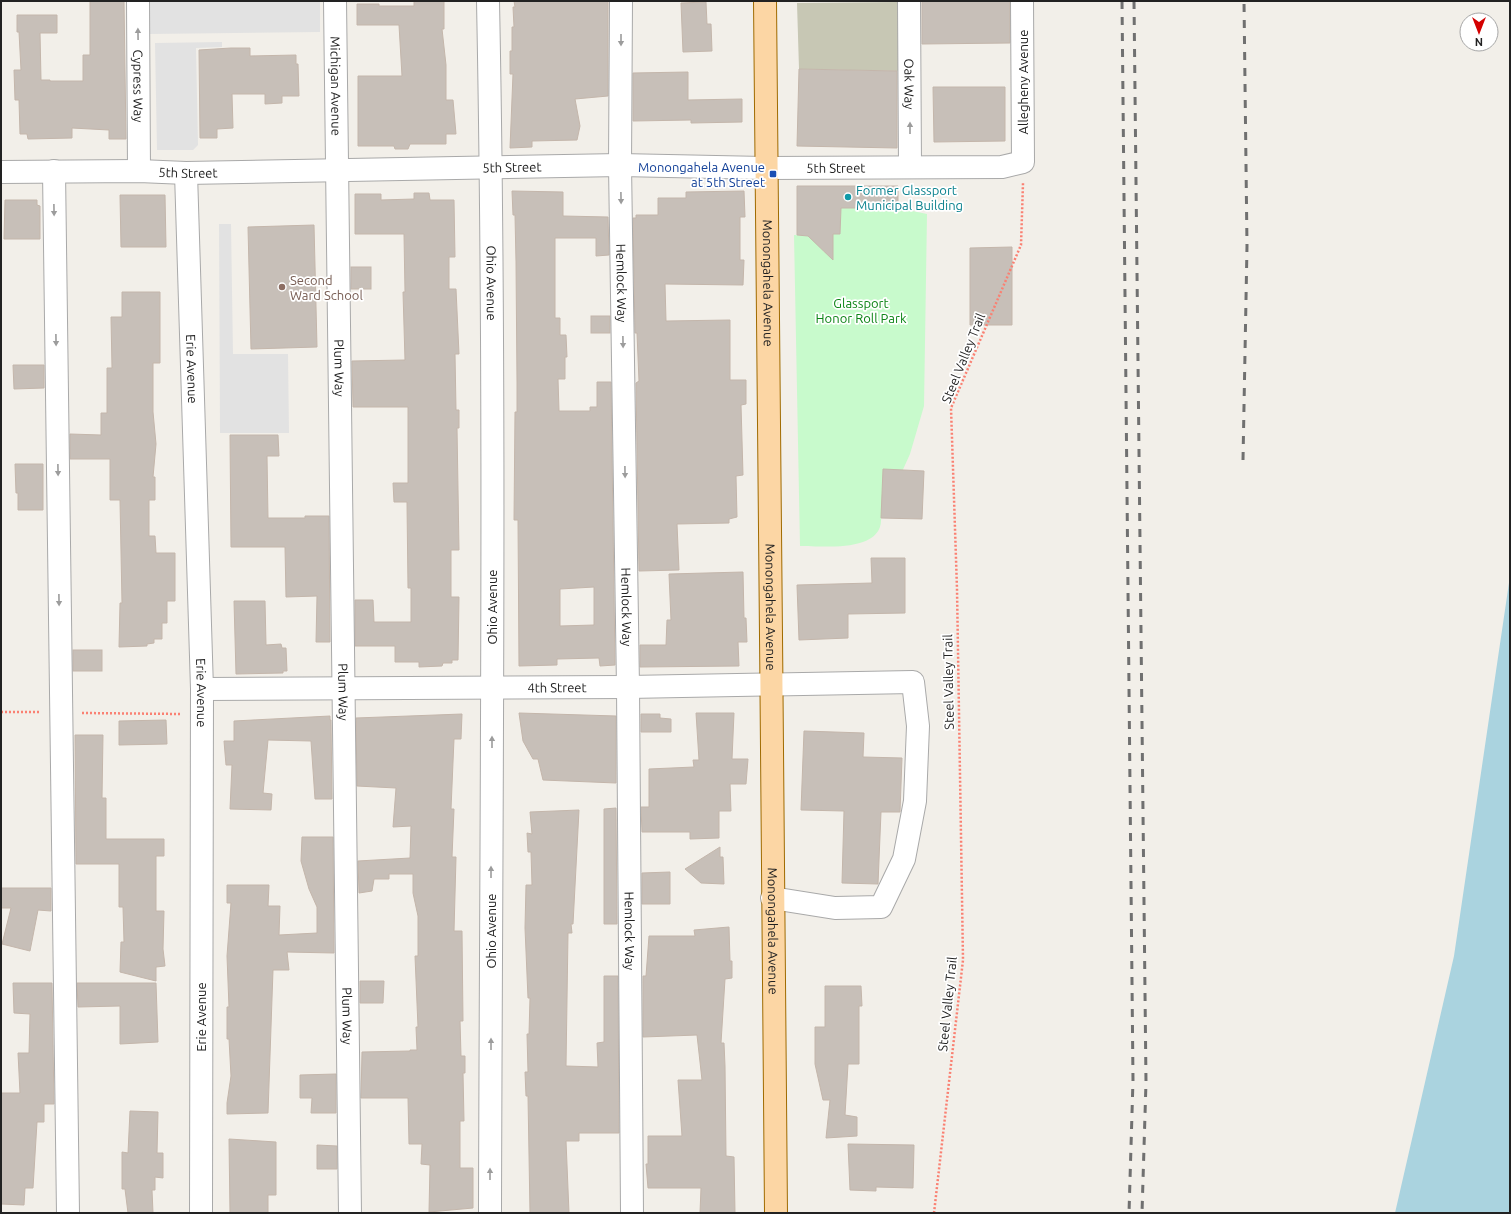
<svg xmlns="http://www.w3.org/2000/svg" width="1511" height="1214" viewBox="0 0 1511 1214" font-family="Ubuntu,sans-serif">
  <rect width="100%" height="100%" fill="#f2efe9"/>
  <path fill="#c7c7b4" d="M 898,2 L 900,71 L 799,69 L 797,3 Z"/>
  <path fill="#c8facc" d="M 841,208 L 898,208 L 927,214 L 924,406 L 910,454 L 881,518 C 883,553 822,546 800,546 L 794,235 L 814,236 L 824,252 L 833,252 L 833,234 L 840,234 Z"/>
  <g fill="#e2e2e2">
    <path d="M 148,1 L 320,1 L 320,32 L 149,34 Z"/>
    <path d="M 222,42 L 222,47 L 196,48 L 198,145 L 193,150 L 157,150 L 155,43 Z"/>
    <path d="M 219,224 L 231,224 L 233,354 L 288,354 L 289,433 L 220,433 Z"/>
  </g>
  <path fill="#aad3df" d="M 1510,576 L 1510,1213 L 1395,1213 L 1454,956 Z"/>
  <g fill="#c7bfb8" stroke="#c4b6ab" fill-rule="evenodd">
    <path d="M 90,1 L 124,1 L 126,139 L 109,139 L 109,130 L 72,128 L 72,138 L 28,139 L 27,134 L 20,134 L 19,100 L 15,100 L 14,70 L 21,70 L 19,32 L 17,32 L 17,15 L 57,15 L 57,33 L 40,33 L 41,80 L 50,80 L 50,81 L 83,81 L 83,55 L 90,55 Z"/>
    <path d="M 414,1 L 444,1 L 444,29 L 442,29 L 446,65 L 446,100 L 453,100 L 456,134 L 446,134 L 446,144 L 410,144 L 408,149 L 395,149 L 394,146 L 358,146 L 358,76 L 402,76 L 399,25 L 357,25 L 357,4 L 379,4 L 379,6 L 414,6 Z"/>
    <path d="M 514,1 L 608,1 L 608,96 L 575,99 L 580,126 L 577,140 L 532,141 L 532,147 L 510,148 L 513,74 L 510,74 L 510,51 L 512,51 L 512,27 L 514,27 L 513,7 L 515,7 Z"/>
    <path d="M 922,1 L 1010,1 L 1010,43 L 922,44 Z"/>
    <path d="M 706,2 L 707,24 L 711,24 L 712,51 L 683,52 L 681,3 Z"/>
    <path d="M 231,48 L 250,48 L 250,56 L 296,55 L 296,64 L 298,64 L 299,96 L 282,96 L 282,103 L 265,104 L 265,94 L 232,94 L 233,128 L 217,129 L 217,138 L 200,138 L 199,50 Z"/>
    <path d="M 799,69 L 897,71 L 897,148 L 797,146 Z"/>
    <path d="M 688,72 L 688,100 L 742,99 L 742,122 L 691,123 L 691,120 L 633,121 L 633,73 Z"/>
    <path d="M 933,87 L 1005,87 L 1005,141 L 934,142 Z"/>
    <path d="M 797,186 L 898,186 L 898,208 L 841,208 L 840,234 L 833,234 L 833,260 L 808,236 L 797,235 Z"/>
    <path d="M 512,191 L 563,192 L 563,216 L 608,217 L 609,255 L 596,256 L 596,238 L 555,238 L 555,318 L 560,318 L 560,335 L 566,335 L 567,357 L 565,357 L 565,379 L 558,379 L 559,411 L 590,411 L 590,407 L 597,407 L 597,382 L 611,382 L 615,665 L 600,666 L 599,658 L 557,659 L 557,665 L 519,666 L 518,520 L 514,520 L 515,412 L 517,412 L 517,382 L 516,262 L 515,215 L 513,215 ZM 594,587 L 594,625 L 560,626 L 560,589 Z"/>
    <path d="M 744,191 L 745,217 L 740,217 L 740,260 L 744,260 L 743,285 L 665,284 L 666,321 L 730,320 L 730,380 L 746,380 L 746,404 L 741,405 L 743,475 L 736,476 L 737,517 L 729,519 L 729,523 L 677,524 L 679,570 L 639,571 L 636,383 L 639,381 L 637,333 L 635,333 L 633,218 L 636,218 L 636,215 L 658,215 L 658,198 L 686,198 L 686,192 Z"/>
    <path d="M 414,193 L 429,193 L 430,200 L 454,200 L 455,257 L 449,257 L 449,289 L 456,289 L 459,354 L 455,354 L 456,410 L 459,410 L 459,428 L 457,428 L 459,550 L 451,550 L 451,597 L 459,597 L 458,660 L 452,660 L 452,663 L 443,663 L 442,666 L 419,667 L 419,662 L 395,662 L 395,646 L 355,646 L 355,600 L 373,600 L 374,622 L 411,622 L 411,588 L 408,588 L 407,502 L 394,502 L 393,483 L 408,483 L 408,407 L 353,407 L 352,361 L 405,360 L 403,292 L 405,292 L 404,234 L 355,234 L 355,194 L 381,194 L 381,200 L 414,199 Z"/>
    <path d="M 120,195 L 165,195 L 166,247 L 121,247 Z"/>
    <path d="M 5,200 L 37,200 L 37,205 L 40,206 L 40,239 L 4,239 Z"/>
    <path d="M 314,225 L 317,347 L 251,349 L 248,227 Z"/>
    <path d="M 1012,247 L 1012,325 L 970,325 L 970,248 Z"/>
    <rect x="351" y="267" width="20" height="22"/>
    <path d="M 122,292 L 160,292 L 160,363 L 153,363 L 153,412 L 156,444 L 153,477 L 155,477 L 155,500 L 149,500 L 149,536 L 155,536 L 156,553 L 175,553 L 175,601 L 167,601 L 167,623 L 162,623 L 162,639 L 154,639 L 154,643 L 147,644 L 147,646 L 119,647 L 120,603 L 122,603 L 120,500 L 110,500 L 110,459 L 70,459 L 70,434 L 101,435 L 101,413 L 107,413 L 107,368 L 112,368 L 111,317 L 122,317 Z"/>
    <rect x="591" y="316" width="19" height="17"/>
    <path d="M 13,365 L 44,365 L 44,388 L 14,389 Z"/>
    <path d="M 230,435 L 278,435 L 279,456 L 267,456 L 268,518 L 305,518 L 305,516 L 329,516 L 330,642 L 316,642 L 317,596 L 286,597 L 285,547 L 231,547 Z"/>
    <path d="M 15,464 L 43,464 L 43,510 L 18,510 L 18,493 L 16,493 Z"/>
    <path d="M 883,469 L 924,471 L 922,519 L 881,518 Z"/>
    <path d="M 871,558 L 905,558 L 905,613 L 848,614 L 848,638 L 799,640 L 797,585 L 872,583 Z"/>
    <path d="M 743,572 L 744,618 L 746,618 L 747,642 L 738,642 L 739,666 L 640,667 L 640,645 L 666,645 L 667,620 L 671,620 L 669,574 Z"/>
    <path d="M 234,601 L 265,601 L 266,645 L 281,644 L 282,648 L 286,648 L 287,671 L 283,671 L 283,673 L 236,674 Z"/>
    <rect x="73" y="650" width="29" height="21"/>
    <path d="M 519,713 L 616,716 L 616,783 L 543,780 L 538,759 L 533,759 L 523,741 Z"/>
    <path d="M 696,713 L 734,713 L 732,759 L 748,759 L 746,784 L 730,784 L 731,811 L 719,811 L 719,838 L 690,839 L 690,832 L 642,832 L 641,807 L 649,807 L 649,769 L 694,767 L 693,760 L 699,760 Z"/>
    <path d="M 462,714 L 461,739 L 454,739 L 451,809 L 454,809 L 452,857 L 456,857 L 454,931 L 462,931 L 463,1021 L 460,1021 L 461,1056 L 465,1056 L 465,1073 L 463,1073 L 464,1121 L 460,1121 L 460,1168 L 473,1168 L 473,1208 L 429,1212 L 430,1165 L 421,1164 L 422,1144 L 409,1144 L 408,1098 L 361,1098 L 362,1052 L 410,1051 L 410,1050 L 417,1050 L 416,1027 L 418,1027 L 415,956 L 418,956 L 418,916 L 413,893 L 413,874 L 389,874 L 389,879 L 374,879 L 372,891 L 359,893 L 358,861 L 410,858 L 411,826 L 393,827 L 396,788 L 357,786 L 356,718 Z"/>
    <path d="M 641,714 L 660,714 L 660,718 L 671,719 L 671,732 L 641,732 Z"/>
    <path d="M 330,716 L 330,720 L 331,720 L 332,799 L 315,799 L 311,741 L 268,740 L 263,793 L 272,794 L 271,810 L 230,809 L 232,765 L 226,765 L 224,741 L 234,741 L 234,721 Z"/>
    <path d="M 166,720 L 167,744 L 119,745 L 119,721 Z"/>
    <path d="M 804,731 L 864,733 L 863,757 L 902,758 L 900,812 L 881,812 L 878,884 L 842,883 L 844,811 L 801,810 Z"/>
    <path d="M 75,735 L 103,735 L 102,798 L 106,798 L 106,839 L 164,839 L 164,856 L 156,856 L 156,911 L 164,911 L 163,949 L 165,966 L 156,967 L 156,981 L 120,972 L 121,942 L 124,942 L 123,907 L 119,907 L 119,864 L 76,864 Z"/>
    <path d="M 616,808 L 617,924 L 604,924 L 604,809 Z"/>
    <path d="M 579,810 L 573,924 L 571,924 L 572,933 L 568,933 L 566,1066 L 598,1067 L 597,1043 L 604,1042 L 604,976 L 618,976 L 619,1133 L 579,1133 L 579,1141 L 566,1141 L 569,1213 L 530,1213 L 528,1096 L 526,1096 L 525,1072 L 528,1072 L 527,1034 L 529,1034 L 530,998 L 528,998 L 525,928 L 526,885 L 532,885 L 531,852 L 528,852 L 527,833 L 532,834 L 530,812 Z"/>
    <path d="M 302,837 L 333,837 L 334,953 L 287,952 L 289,970 L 273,970 L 268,1113 L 227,1114 L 227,1103 L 231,1076 L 229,1039 L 227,1039 L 227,1007 L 229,1007 L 227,956 L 231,903 L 227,903 L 227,885 L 269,885 L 268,906 L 280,906 L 279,935 L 317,933 L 317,907 L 309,889 L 301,861 Z"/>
    <path d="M 720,847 L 720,857 L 723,857 L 724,884 L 701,883 L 685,869 Z"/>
    <path d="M 670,872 L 670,904 L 642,904 L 642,873 Z"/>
    <path d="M 1,888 L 51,888 L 51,911 L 38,910 L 30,951 L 2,944 L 11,908 L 1,908 Z"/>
    <path d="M 729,927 L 730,961 L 732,961 L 732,978 L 725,979 L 721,1043 L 724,1043 L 725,1066 L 726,1156 L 734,1157 L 735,1213 L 700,1213 L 701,1188 L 648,1188 L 646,1164 L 648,1164 L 648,1136 L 682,1136 L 678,1080 L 702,1080 L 697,1035 L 643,1037 L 643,976 L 646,976 L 649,936 L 695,936 L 694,930 Z"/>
    <path d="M 360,981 L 384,981 L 383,1003 L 360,1003 Z"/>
    <path d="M 13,983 L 52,983 L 54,1104 L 44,1104 L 44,1122 L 37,1122 L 33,1188 L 25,1188 L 24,1205 L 1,1204 L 1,1093 L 20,1093 L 18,1053 L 29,1053 L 30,1014 L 14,1013 Z"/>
    <path d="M 77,983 L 156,983 L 158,1042 L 120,1044 L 120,1006 L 78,1007 Z"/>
    <path d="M 825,986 L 861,986 L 862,1006 L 859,1006 L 859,1064 L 848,1064 L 845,1115 L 857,1117 L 857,1136 L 826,1138 L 830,1100 L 823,1100 L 815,1064 L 815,1027 L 825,1027 Z"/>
    <path d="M 336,1074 L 336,1113 L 311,1113 L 312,1098 L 300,1098 L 300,1075 Z"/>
    <path d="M 130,1111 L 158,1112 L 157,1153 L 163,1153 L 163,1178 L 155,1177 L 155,1190 L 152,1190 L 153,1213 L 128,1213 L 125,1189 L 122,1189 L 122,1152 L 128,1153 Z"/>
    <path d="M 229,1139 L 276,1142 L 276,1195 L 268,1195 L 268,1213 L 230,1213 Z"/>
    <path d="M 848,1144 L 914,1145 L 913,1188 L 876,1187 L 876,1191 L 850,1190 Z"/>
    <path d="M 317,1145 L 337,1146 L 337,1169 L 317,1169 Z"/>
  </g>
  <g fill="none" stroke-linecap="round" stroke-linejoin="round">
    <defs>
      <g id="minor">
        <path id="s1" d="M 138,1 L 139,171"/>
        <path id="s2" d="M 335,1 L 350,1213"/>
        <path id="s3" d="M 488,1 C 496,405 491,809 490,1213"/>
        <path id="s4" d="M 621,1 L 620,165 L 628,687 L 632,1213"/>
        <path id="s5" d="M 909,1 L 910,167"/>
        <path d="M 54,171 L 68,1213"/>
        <path id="s6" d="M 1,172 L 139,171 L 186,173 L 620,165 L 767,168 L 1002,167 L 1023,162 L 1022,1"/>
        <path id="s7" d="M 186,173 L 202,689 L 201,1213"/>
        <path id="s8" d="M 202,689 L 628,687 L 913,682 L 918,726 L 915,801 L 904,859 L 881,907 L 835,908 L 772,898"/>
      </g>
      <g id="major">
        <path id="s9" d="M 765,1 C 771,405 771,809 776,1213"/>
      </g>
    </defs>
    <use href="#minor" stroke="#a9a9a9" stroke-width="24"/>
    <use href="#major" stroke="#a06b00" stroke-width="24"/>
    <g stroke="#fa8072" stroke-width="2.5" stroke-dasharray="2 2" stroke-linecap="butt">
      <path d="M 1,712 L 41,712"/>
      <path d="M 82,713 L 181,714"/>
      <path d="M 934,1213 L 963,960 L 957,589 L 951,408 L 1021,245 L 1023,183"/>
    </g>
    <use href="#minor" stroke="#fff" stroke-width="22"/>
    <use href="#major" stroke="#fcd6a4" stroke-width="22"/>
    <g stroke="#707070" stroke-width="3" stroke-dasharray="8 8" stroke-linecap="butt">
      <path d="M 1122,1 L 1133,1080 L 1129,1213"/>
      <path d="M 1134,1 L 1146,1082 L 1142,1213"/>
      <path d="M 1243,460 L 1247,246 L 1244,1"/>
    </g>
  </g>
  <defs><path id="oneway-solid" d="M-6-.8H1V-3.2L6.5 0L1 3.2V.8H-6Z"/></defs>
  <g fill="#9c9c9c">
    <use href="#oneway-solid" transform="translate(138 34) rotate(-91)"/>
    <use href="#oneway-solid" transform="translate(621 40) rotate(90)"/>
    <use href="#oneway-solid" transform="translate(910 128) rotate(-90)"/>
    <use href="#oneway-solid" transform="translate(621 198) rotate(89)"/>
    <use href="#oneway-solid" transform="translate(54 210) rotate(89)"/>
    <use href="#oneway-solid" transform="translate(56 340) rotate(89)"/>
    <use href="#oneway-solid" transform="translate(623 342) rotate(89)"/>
    <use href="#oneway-solid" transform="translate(58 470) rotate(89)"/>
    <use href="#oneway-solid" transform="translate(625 472) rotate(89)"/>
    <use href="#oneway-solid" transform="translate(59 600) rotate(89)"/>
    <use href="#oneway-solid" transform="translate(492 742) rotate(-90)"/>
    <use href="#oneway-solid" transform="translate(491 872) rotate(-90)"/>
    <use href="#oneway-solid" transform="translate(491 1044) rotate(-90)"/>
    <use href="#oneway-solid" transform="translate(490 1174) rotate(-90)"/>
  </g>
  <rect fill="#1a4fb4" stroke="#fff" stroke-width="1.5" x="769" y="170" width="8" height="8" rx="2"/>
  <circle fill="#0f9aa8" stroke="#fff" stroke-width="1.5" cx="848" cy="197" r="4"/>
  <circle fill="#8d6e63" stroke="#fff" stroke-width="1.5" cx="282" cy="287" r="4"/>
  <g text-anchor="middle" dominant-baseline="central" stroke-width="3.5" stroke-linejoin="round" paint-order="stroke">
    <g font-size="13" fill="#222" stroke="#fff">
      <text transform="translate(1023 82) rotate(-90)">Allegheny Avenue</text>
      <text stroke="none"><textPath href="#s5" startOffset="83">Oak Way</textPath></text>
      <text stroke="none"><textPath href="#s1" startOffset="85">Cypress Way</textPath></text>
      <text stroke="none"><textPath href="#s2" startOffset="85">Michigan Avenue</textPath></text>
      <text stroke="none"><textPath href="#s6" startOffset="511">5th Street</textPath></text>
      <text stroke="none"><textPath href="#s6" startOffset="835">5th Street</textPath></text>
      <text stroke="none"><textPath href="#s6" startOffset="187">5th Street</textPath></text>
      <text stroke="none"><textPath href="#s3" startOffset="282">Ohio Avenue</textPath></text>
      <text stroke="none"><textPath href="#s4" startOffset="282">Hemlock Way</textPath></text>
      <text stroke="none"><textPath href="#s9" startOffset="282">Monongahela Avenue</textPath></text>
      <text transform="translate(963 358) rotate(-68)">Steel Valley Trail</text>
      <text stroke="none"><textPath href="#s2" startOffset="367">Plum Way</textPath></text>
      <text stroke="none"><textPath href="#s7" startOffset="196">Erie Avenue</textPath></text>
      <text transform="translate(492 607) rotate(-90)">Ohio Avenue</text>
      <text stroke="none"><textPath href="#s4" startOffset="606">Hemlock Way</textPath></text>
      <text stroke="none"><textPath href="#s9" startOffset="606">Monongahela Avenue</textPath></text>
      <text transform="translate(948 682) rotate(-91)">Steel Valley Trail</text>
      <text stroke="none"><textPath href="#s8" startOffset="355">4th Street</textPath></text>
      <text stroke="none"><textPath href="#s2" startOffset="691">Plum Way</textPath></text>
      <text stroke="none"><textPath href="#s7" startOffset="520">Erie Avenue</textPath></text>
      <text transform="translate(491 931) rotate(-90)">Ohio Avenue</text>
      <text stroke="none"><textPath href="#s4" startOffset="930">Hemlock Way</textPath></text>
      <text stroke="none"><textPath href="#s9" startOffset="930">Monongahela Avenue</textPath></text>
      <text transform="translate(947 1004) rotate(-84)">Steel Valley Trail</text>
      <text stroke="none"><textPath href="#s2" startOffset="1015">Plum Way</textPath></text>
      <text transform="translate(201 1017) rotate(-90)">Erie Avenue</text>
    </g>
    <g font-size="13" fill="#164399" stroke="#fff" text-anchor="end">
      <text x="765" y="167">Monongahela Avenue<tspan x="765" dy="15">at 5th Street</tspan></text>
    </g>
    <g font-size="13" fill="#0d838f" stroke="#fff" text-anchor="start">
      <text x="856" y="190">Former Glassport<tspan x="856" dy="15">Municipal Building</tspan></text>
    </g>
    <g font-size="13" fill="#785e54" stroke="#fff" text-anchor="start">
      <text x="290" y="280">Second<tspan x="290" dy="15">Ward School</tspan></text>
    </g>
    <g font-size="13" fill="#0c8416" stroke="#fff">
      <text x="861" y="303">Glassport<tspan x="861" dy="15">Honor Roll Park</tspan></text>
    </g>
  </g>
  <rect width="1511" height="1214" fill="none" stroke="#222222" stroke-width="4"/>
  <g transform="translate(1479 32) rotate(180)"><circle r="19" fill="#ffffff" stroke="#a7a7a7"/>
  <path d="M0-3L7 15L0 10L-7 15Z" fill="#d40000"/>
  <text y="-6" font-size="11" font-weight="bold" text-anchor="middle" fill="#222222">N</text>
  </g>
</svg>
